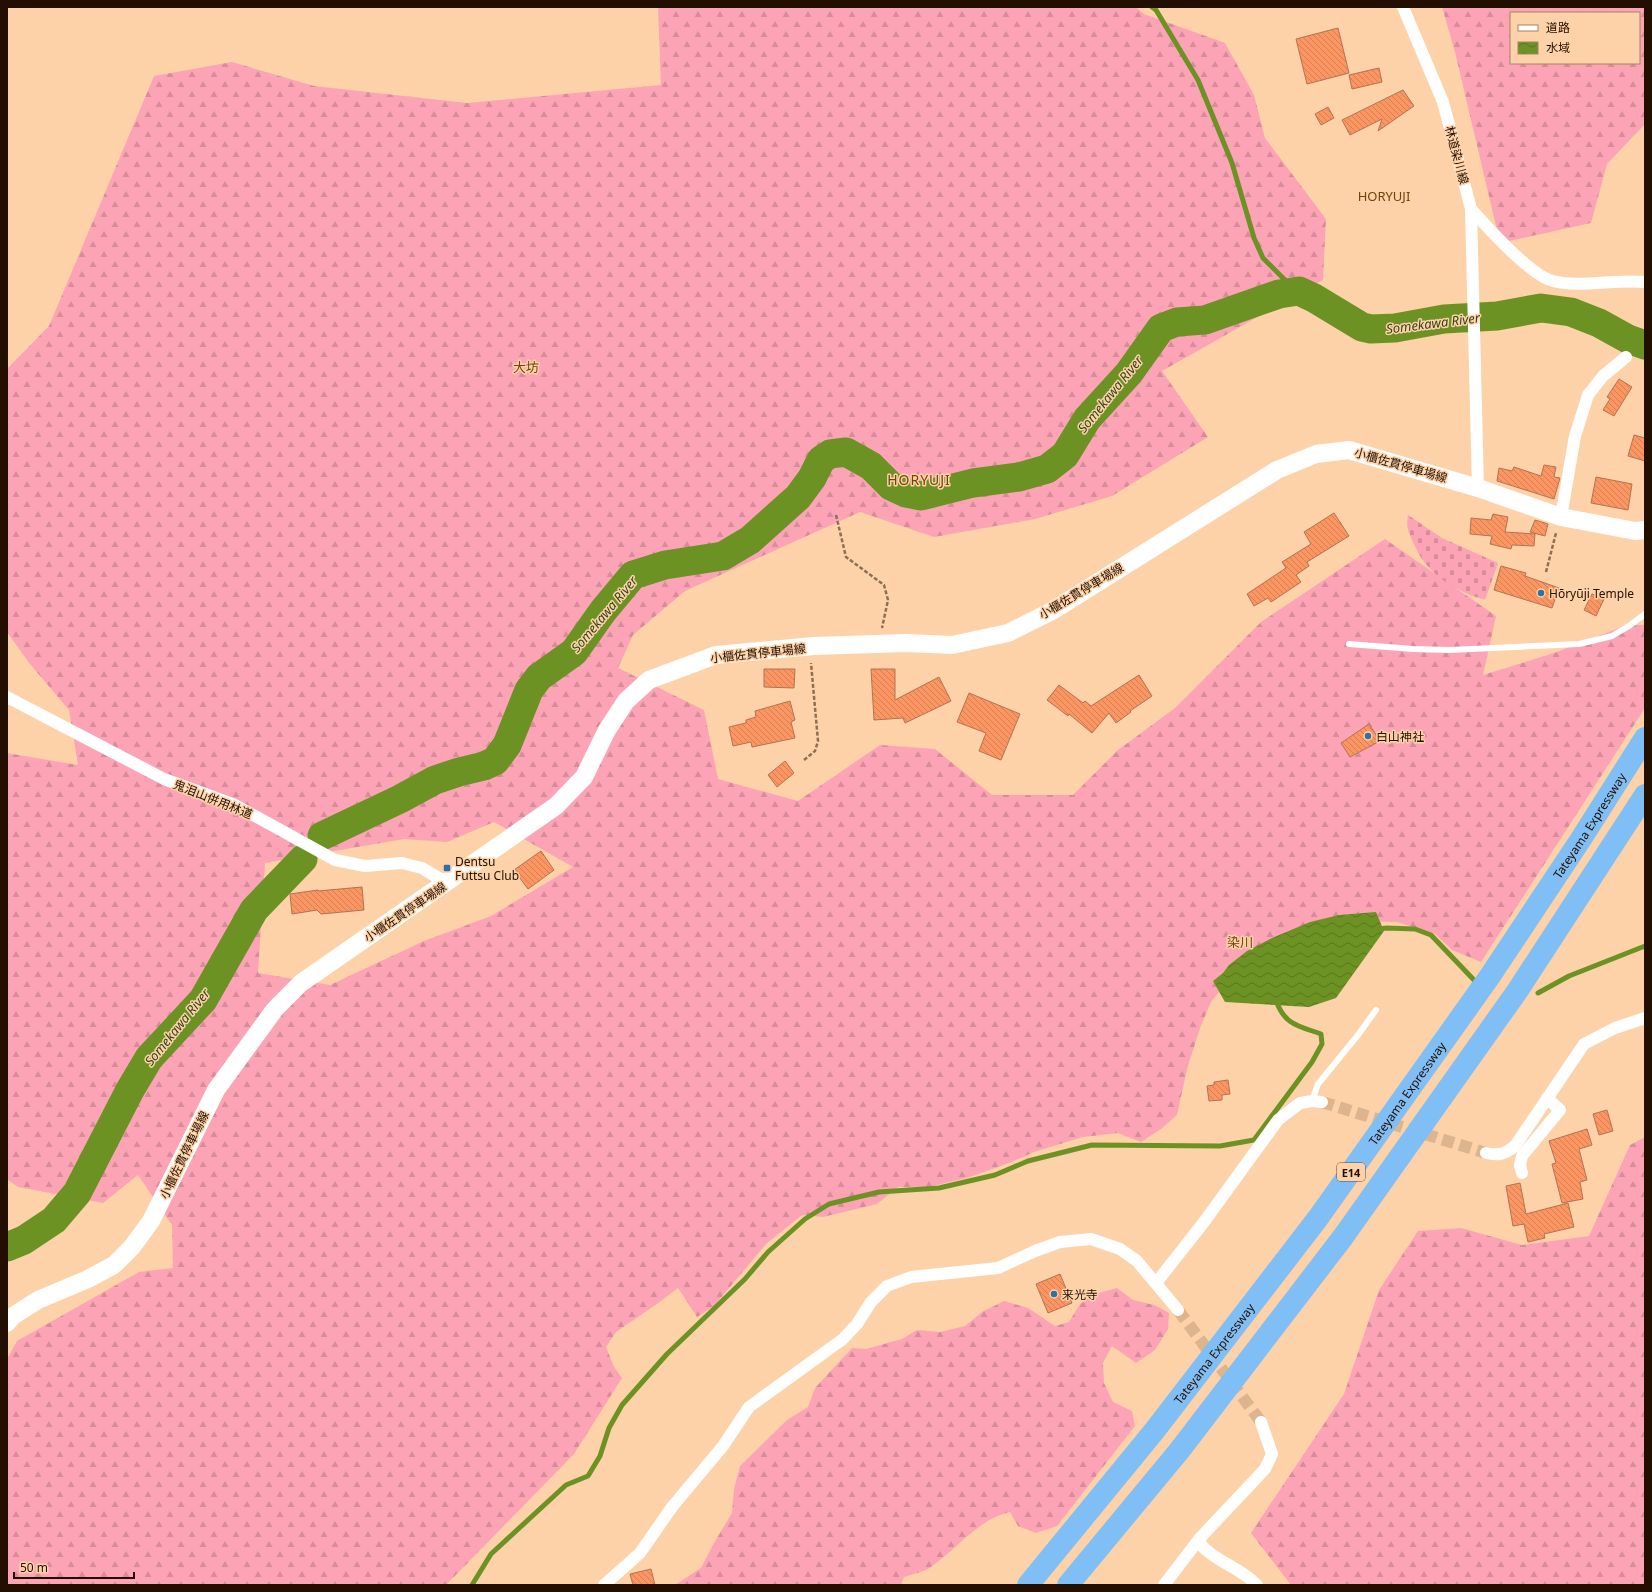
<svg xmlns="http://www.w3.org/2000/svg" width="1652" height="1592" viewBox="0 0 1652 1592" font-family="'Noto Sans','Noto Sans JP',sans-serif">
  <defs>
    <pattern id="forest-firs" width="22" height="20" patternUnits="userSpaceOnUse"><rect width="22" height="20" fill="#fca4b5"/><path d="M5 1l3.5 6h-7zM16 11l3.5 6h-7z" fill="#d88c9a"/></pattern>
    <pattern id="cemetery-stones" width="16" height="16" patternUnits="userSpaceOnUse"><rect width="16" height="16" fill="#fca4b5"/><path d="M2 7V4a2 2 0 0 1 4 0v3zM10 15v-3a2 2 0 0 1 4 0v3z" fill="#d88c9a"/></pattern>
    <pattern id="water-waves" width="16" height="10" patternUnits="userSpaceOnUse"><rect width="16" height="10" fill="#6d9224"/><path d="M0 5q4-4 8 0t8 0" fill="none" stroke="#59761d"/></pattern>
    <pattern id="building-back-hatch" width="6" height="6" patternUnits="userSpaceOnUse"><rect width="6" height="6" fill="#fb9561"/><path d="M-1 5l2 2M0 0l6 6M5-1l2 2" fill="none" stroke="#d77f52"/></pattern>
  </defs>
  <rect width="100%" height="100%" fill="#fdd2a8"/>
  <g fill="url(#forest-firs)" fill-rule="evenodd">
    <path d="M 658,7 L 1136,7 L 1144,14 L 1225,43 L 1254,95 L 1265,138 L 1326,219 L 1323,280 L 1162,371 L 1208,437 L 1112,496 L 1035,519 L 934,537 L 860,512 L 685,591 L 633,635 L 618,668 L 704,710 L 718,779 L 798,801 L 880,745 L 935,749 L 992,795 L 1073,795 L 1118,750 L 1175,708 L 1261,622 L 1385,539 L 1496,616 L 1483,675 L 1554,653 L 1627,625 L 1645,625 L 1645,708 L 1481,962 L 1452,950 L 1435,934 L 1397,922 L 1362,921 L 1226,983 L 1211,1002 L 1200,1028 L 1187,1069 L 1177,1115 L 1161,1129 L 1141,1142 L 1118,1133 L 1083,1137 L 1034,1152 L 1009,1163 L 970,1177 L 929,1187 L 898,1187 L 877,1204 L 823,1217 L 802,1215 L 766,1244 L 714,1306 L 697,1317 L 678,1288 L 657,1304 L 616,1332 L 606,1347 L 614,1367 L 622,1378 L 574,1454 L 446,1585 L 7,1585 L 7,1359 L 17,1341 L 139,1272 L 173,1268 L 172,1225 L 138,1175 L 103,1203 L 18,1187 L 7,1179 L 7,753 L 78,765 L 69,710 L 30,664 L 7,632 L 7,369 L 49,326 L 154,76 L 232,62 L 314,86 L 467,103 L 661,85 ZM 494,822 L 573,867 L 491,916 L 424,941 L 330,985 L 258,973 L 265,863 L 404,839 L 447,842 Z"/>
    <path d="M 1442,7 L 1645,7 L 1645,124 L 1607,164 L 1591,223 L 1500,243 L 1455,52 ZM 1511,13 L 1639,13 L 1639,63 L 1511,63 Z"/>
    <path d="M 1645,1137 L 1645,1585 L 1291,1585 L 1251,1533 L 1344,1394 L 1379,1290 L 1418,1231 L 1461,1228 L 1522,1245 L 1589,1236 L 1630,1145 Z"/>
    <path d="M 1117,1288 L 1133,1300 L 1154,1305 L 1169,1313 L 1168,1329 L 1155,1350 L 1136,1363 L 1112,1346 L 1103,1363 L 1104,1383 L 1113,1402 L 1132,1411 L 1135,1426 L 1057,1526 L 1036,1533 L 1018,1526 L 1010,1512 C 978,1519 957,1549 931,1567 C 924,1572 913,1574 904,1577 L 901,1585 L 675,1585 L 701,1568 L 714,1543 L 732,1513 L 734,1489 L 740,1466 L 787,1420 L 808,1407 L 815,1388 L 852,1348 L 866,1349 L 902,1339 L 917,1330 L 940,1332 L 965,1326 L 982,1312 L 1004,1301 L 1028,1308 L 1055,1326 L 1069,1322 L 1080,1304 L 1095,1294 Z"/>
  </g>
  <path fill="url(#cemetery-stones)" d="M 1408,515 L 1442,538 L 1498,563 L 1485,600 C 1453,590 1426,574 1413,542 C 1408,531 1406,527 1408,515 Z"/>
  <path fill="url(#water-waves)" d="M 1376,912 L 1384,931 L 1336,998 L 1309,1007 L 1225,1002 L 1213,981 L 1223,973 L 1229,965 L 1247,951 L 1272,938 L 1310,922 L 1339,915 Z"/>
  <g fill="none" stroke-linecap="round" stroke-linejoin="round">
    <g stroke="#6d9224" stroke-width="5">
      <path d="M 1152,7 L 1156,10 L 1198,80 L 1232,163 L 1254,238 L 1263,258 L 1286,281 L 1299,291"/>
      <path d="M 1378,929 L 1387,928 L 1415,929 L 1431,935 L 1474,980"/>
      <path d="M 1538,993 L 1569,976 L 1645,946"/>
      <path d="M 472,1585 L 491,1554 L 566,1485 L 588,1476 L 600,1456 L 609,1428 L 622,1405 L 667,1354 L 745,1279 L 768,1252 L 805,1219 L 829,1204 L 879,1192 L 939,1188 L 995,1175 L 1028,1161 L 1092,1145 L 1220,1146 L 1254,1140 L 1312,1062 L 1322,1044 L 1321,1034 C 1299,1026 1284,1025 1276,1000"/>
    </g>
    <g stroke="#6d9224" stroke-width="29">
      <path d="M 322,836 L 400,799 L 435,780 L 459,772 L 484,766 L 495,761 L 507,745 L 529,690 L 539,677 L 574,652 L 603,611 L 633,575 L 665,565 L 723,556 L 750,540 L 798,497 L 812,478 L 821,460 L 830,454 L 846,452 L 871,466 L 891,486 L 906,493 L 921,496 L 973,483 L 1019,477 L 1047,469 L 1065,455 L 1087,419 L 1129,373 L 1161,328 L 1177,322 L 1205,320 L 1279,294 L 1299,291 L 1314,298 L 1362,327 L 1371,329 L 1395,328 L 1444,319 L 1497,316 L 1541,308 L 1571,312 L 1599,323 L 1628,339 L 1645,345"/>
      <path d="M 7,1247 L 24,1240 L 54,1220 L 77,1193 L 130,1090 L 149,1058 L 203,1000 L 254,910 L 303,859"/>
    </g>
  </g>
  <g fill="url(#building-back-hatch)" stroke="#b27354">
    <path d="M 1338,28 L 1349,73 L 1307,84 L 1296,39 Z"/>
    <path d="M 1379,68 L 1382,82 L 1352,89 L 1349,75 Z"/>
    <path d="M 1403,90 L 1414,106 L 1378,131 L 1382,119 L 1350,135 L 1342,120 Z"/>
    <path d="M 1328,107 L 1334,118 L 1321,125 L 1315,114 Z"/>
    <path d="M 1619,379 L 1632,387 L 1614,416 L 1603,410 L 1610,399 L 1607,397 Z"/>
    <path d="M 1634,435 L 1645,438 L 1645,461 L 1628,456 Z"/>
    <path d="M 1544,465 L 1556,467 L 1554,477 L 1560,478 L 1554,499 L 1497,481 L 1499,468 L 1512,471 L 1514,467 L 1541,476 Z"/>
    <path d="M 1596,477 L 1632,484 L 1628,510 L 1591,503 Z"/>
    <path d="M 1334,513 L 1349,536 L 1307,562 L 1309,566 L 1296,575 L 1301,582 L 1271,602 L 1268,598 L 1254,606 L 1247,594 L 1286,568 L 1282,562 L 1311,544 L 1304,532 Z"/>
    <path d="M 1493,514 L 1508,517 L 1505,532 L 1535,534 L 1534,546 L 1512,545 L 1511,549 L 1490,544 L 1492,536 L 1470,534 L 1471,518 L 1491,520 Z"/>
    <path d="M 1535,520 L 1548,524 L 1545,536 L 1530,532 Z"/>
    <path d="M 1501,566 L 1526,573 L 1525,576 L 1559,588 L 1552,608 L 1494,590 Z"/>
    <path d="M 1592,594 L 1604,599 L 1596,616 L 1584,610 Z"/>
    <path d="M 764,669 L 795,669 L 794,688 L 764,687 Z"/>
    <path d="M 871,669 L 895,669 L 895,700 L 939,677 L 951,701 L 905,723 L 903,718 L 874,720 Z"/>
    <path d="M 1139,675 L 1152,696 L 1130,711 L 1131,712 L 1116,723 L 1109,713 L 1092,733 L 1069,714 L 1068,716 L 1047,700 L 1059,685 L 1083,703 L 1085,701 L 1091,706 Z"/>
    <path d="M 969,693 L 1020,714 L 1001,760 L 979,751 L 986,733 L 957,722 Z"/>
    <path d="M 790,701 L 795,720 L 791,722 L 795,738 L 752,747 L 751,742 L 733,746 L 729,727 L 746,723 L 746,720 L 756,717 L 755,711 Z"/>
    <path d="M 1369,724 L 1380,741 L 1350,757 L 1341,743 Z"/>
    <path d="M 785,761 L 794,773 L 777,787 L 768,775 Z"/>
    <path d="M 541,851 L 554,870 L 528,889 L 514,870 Z"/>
    <path d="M 362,887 L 364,910 L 321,914 L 317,910 L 292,914 L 290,894 L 318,890 L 318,891 Z"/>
    <path d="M 1228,1080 L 1230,1094 L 1222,1095 L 1222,1100 L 1209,1101 L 1207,1086 L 1214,1085 L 1214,1082 Z"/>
    <path d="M 1607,1110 L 1613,1131 L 1599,1135 L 1593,1114 Z"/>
    <path d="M 1587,1129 L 1592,1145 L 1579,1149 L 1587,1180 L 1580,1182 L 1583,1199 L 1562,1203 L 1552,1164 L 1556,1163 L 1549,1141 Z"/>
    <path d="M 1520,1183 L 1526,1214 L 1568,1203 L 1574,1227 L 1544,1234 L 1545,1238 L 1528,1242 L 1524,1224 L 1513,1226 L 1506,1186 Z"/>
    <path d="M 1060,1274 L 1072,1303 L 1048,1313 L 1036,1284 Z"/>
    <path d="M 651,1569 L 655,1585 L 633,1585 L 630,1574 Z"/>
  </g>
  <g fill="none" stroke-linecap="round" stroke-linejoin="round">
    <g stroke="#dcb58f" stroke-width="12" stroke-dasharray="12 6" stroke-linecap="butt">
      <path d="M 1322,1102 L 1486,1153"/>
      <path d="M 1178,1310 L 1261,1422"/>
    </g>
    <g stroke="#8e6f53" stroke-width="2.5" stroke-dasharray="4 2" stroke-linecap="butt">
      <path d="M 836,515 L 846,557 L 884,585 L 888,600 L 882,628"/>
      <path d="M 1546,572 L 1556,533"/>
      <path d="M 804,760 L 815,751 L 818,741 L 811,663"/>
    </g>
    <g stroke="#fff" stroke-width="6">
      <path d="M 1349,644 L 1413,649 L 1449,650 L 1579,644 L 1612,636 L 1629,626 L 1645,614"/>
      <path d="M 1312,1101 L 1318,1084 L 1358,1035 L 1376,1010"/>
    </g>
    <g stroke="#fff" stroke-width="12">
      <path d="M 1403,7 L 1443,102 L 1471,209 L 1478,488"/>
      <path d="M 1471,209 C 1487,227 1531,276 1553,281 C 1580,288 1617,279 1645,282"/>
      <path d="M 1561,517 L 1575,436 L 1588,395 L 1603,376 L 1626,357"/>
      <path d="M 7,697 L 164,779 L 235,805 L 335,860 L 365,866 L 402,863 L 422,868 L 447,883"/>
      <path d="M 1486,1153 C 1498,1156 1505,1154 1515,1146 L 1584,1044 L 1615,1028 L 1645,1018"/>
      <path d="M 1522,1173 L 1520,1165 L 1522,1156 L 1560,1110 L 1547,1098"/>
      <path d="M 1156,1283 L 1204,1222 L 1278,1120 L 1300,1103 L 1312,1101 L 1322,1102"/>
      <path d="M 604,1585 L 640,1553 L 672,1507 L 723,1446 L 749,1407 L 843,1339 L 857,1324 L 871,1302 L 887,1286 L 911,1277 L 998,1268 L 1035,1251 L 1060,1242 L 1091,1239 L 1120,1249 L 1137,1261 L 1178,1310"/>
      <path d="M 1164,1585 L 1200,1538"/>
      <path d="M 1257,1585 C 1241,1568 1216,1562 1201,1545 L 1200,1538 L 1265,1469 L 1272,1454 L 1261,1422"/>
    </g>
    <path stroke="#fff" stroke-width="18" d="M 7,1323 L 13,1316 L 38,1300 L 88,1279 L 114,1265 L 132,1247 L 151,1221 L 216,1090 L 275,1009 L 301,983 L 556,806 L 584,777 L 607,730 L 626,701 L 649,680 L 716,655 L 814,646 L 906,643 L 952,645 L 1008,633 L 1052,611 L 1277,470 L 1316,454 L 1349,450 L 1478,488 L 1561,517 L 1635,531 L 1645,530"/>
    <g stroke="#80bef6" stroke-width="22">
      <path id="s1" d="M 1028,1585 L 1155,1430 L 1318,1218 L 1490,976 L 1581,839 L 1645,738"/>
      <path d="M 1068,1585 L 1179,1451 L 1343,1237 L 1518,990 L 1645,795"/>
    </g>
  </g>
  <g fill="#2f70a6" stroke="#fdd2a8" stroke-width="1.5">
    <circle cx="1541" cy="593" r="4"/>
    <circle cx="1368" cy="736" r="4"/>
    <rect x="443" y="864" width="8" height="8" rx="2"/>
    <circle cx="1054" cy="1294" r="4"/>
  </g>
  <g text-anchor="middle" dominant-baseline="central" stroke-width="3" stroke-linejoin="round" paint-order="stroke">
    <rect fill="#fdd2a8" stroke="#644a32" stroke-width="1" x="1337" y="1163" width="28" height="18" rx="3"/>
    <g font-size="11" font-weight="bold" fill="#220f00">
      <text x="1351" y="1172">E14</text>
    </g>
    <g font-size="12" fill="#220f00" stroke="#fdd2a8">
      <text transform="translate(1457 155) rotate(75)">林道染川線</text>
      <text transform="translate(1401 465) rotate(16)">小櫃佐貫停車場線</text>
      <text transform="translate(1081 591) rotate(-31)">小櫃佐貫停車場線</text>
      <text transform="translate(758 653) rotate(-6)">小櫃佐貫停車場線</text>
      <text transform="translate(213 799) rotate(22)">鬼泪山併用林道</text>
      <text stroke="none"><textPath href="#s1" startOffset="945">Tateyama Expressway</textPath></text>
      <text transform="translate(405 912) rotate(-34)">小櫃佐貫停車場線</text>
      <text stroke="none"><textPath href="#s1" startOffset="621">Tateyama Expressway</textPath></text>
      <text transform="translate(184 1155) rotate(-64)">小櫃佐貫停車場線</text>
      <text stroke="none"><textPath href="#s1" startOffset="297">Tateyama Expressway</textPath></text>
    </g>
    <g font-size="12" fill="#220f00" stroke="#fdd2a8" text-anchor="start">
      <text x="1549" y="593">Hōryūji Temple</text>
      <text x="1376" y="736">白山神社</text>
      <text x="455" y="861">Dentsu<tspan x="455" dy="14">Futtsu Club</tspan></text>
      <text x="1062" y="1294">来光寺</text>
    </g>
    <g font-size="13" fill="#714406" stroke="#fdd2a8">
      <text x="1384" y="196">HORYUJI</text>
      <text x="526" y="367">大坊</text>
      <text x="1240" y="942">染川</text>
    </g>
    <g font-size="13" font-style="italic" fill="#334318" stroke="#fdd2a8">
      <text transform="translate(1433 323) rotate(-7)">Somekawa River</text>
      <text transform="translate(1110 394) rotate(-51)">Somekawa River</text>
      <text transform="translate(604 614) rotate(-50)">Somekawa River</text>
      <text transform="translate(177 1027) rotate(-51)">Somekawa River</text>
    </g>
    <g font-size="14" letter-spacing="1" fill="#714406" stroke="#fdd2a8">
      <text x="919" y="479">HORYUJI</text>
    </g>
  </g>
  <rect width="1652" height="1592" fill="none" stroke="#220f00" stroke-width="16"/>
  <rect x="1510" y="12" width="130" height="52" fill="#fdd2a8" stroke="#a58465"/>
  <rect x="1518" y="25" width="20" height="6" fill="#ffffff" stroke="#a58465"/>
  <text x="1546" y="32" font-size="12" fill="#220f00">道路</text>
  <rect x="1518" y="42" width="20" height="12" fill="url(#water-waves)" stroke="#a58465"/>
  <text x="1546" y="52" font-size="12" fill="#220f00">水域</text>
  <path d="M14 1572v6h120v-6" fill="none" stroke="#220f00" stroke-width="2"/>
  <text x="20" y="1572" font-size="12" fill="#220f00" stroke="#fdd2a8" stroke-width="3" paint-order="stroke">50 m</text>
</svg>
